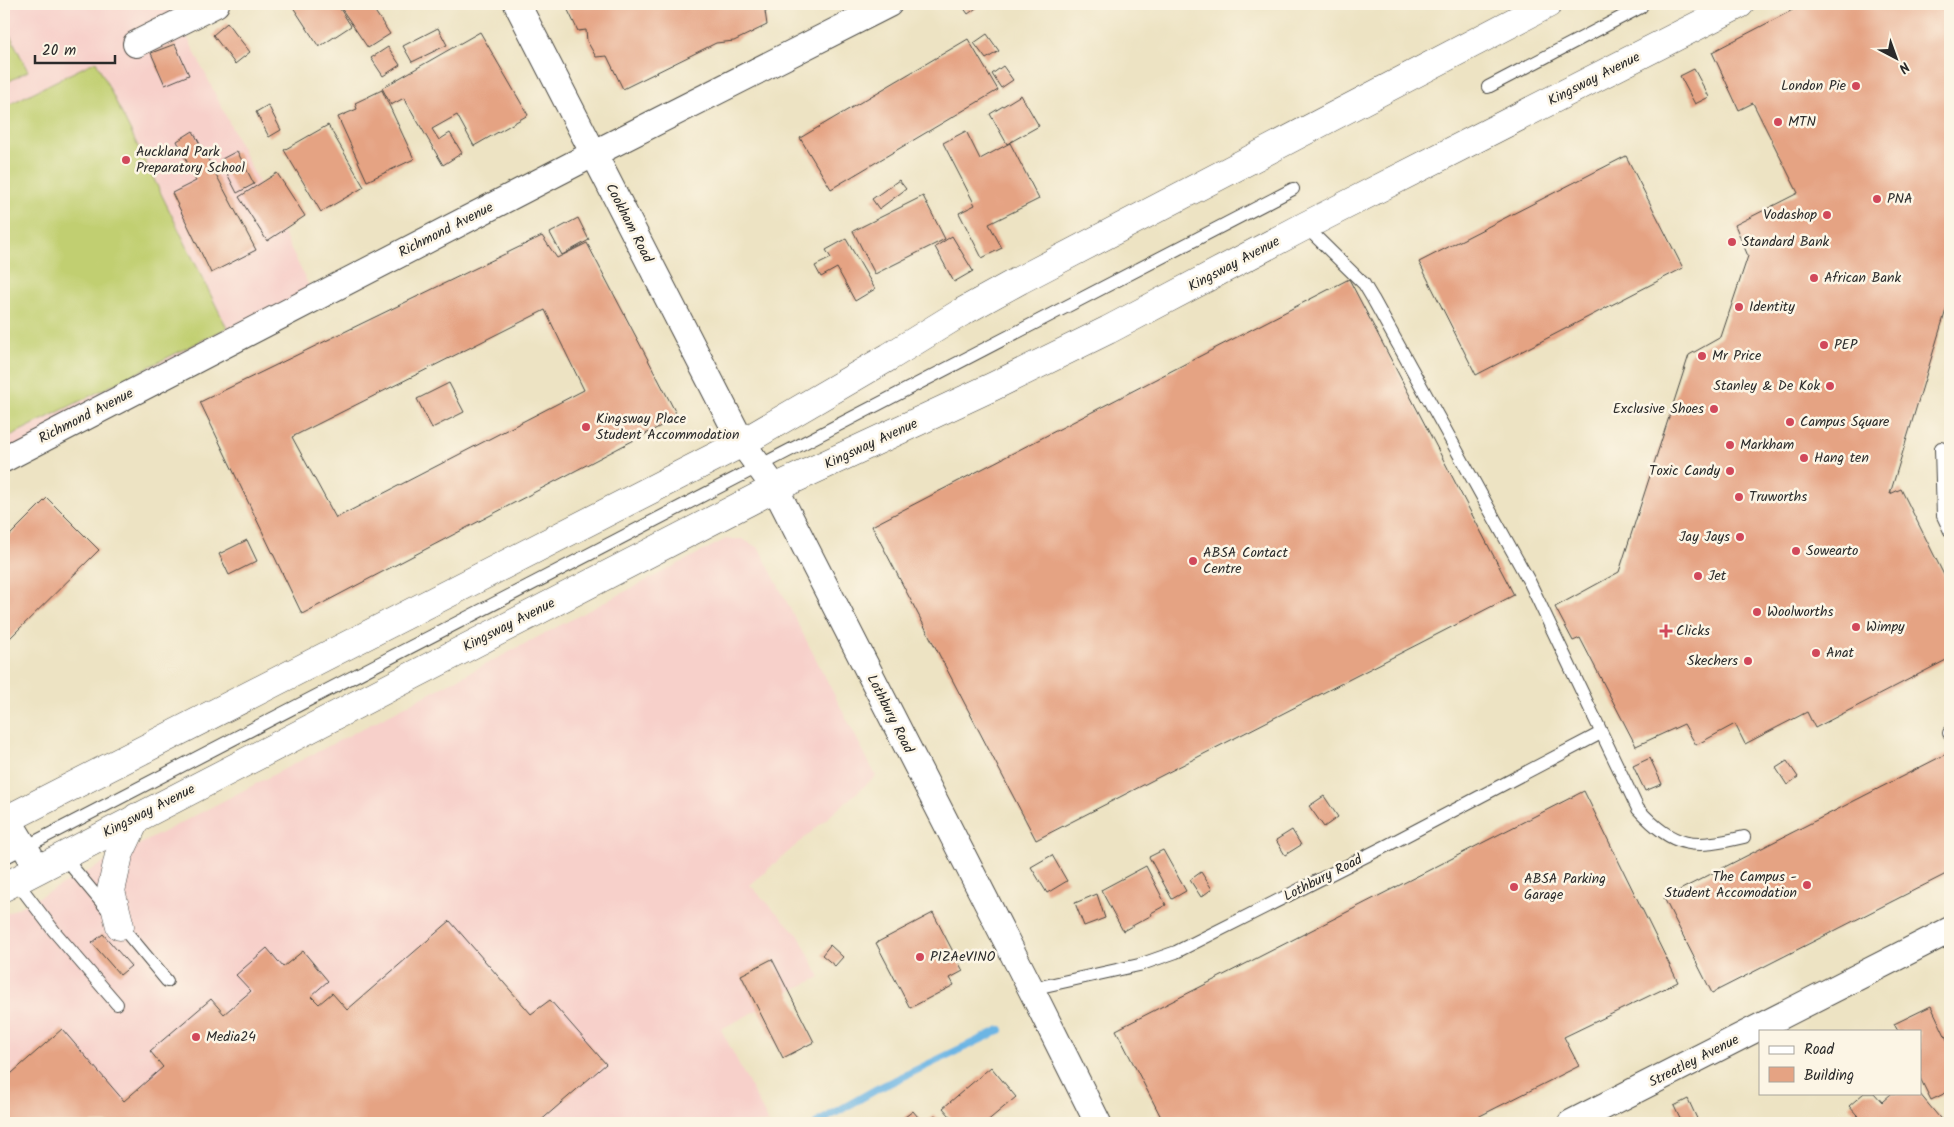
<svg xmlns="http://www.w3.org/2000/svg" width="1954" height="1127" viewBox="0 0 1954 1127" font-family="Kalam,sans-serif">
  <rect width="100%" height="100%" fill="#fcf5e5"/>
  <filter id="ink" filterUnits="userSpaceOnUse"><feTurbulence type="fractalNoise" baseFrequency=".02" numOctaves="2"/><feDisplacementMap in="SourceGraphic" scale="10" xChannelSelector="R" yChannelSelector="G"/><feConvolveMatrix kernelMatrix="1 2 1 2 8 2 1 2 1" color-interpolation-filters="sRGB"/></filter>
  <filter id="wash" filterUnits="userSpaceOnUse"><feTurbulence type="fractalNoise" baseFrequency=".0096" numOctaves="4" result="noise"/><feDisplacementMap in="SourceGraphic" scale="20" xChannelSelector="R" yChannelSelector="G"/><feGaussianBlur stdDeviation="1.12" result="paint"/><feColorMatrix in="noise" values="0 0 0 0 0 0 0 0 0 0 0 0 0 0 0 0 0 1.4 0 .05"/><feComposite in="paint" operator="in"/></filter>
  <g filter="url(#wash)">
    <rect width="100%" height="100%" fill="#ede3c3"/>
    <g fill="#f7d0ca">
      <path d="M 4,4 L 216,4 L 180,22 L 315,298 L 4,463 Z"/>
      <path d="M 726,539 L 742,539 L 759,548 L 876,776 L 750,885 L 799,936 L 820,977 L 789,992 L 814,1042 L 783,1058 L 758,1010 L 721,1029 L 769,1123 L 4,1123 L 4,915 Z"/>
    </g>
    <g fill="#c1cf71" stroke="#767d4e">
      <path d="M 4,23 L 28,71 L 4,84 Z"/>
      <path d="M 96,61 L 227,328 L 4,439 L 4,107 Z"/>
    </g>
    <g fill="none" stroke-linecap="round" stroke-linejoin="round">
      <path stroke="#6cb5e4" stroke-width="8" d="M 817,1123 L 877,1089 L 1000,1030"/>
    </g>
    <g id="blocks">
      <g fill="#e5a383" fill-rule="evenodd">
        <path d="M 291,4 L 337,4 L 351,26 L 319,47 Z"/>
        <path d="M 341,4 L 370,4 L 390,34 L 368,48 L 339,5 Z"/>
        <path d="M 565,4 L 779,4 L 765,11 L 767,25 L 734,41 L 716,43 L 623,89 L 607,56 L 596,57 L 587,41 L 586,30 L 578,31 Z"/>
        <path d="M 961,4 L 978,4 L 979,6 L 968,14 Z"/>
        <path d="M 1804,4 L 1950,4 L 1950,299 L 1949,300 L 1890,494 L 1901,489 L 1950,587 L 1950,658 L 1815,728 L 1807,712 L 1745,744 L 1735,724 L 1696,745 L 1684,724 L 1636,746 L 1580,638 L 1573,641 L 1555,607 L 1619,572 L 1689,355 L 1721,337 L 1748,256 L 1735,225 L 1798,193 L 1753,103 L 1739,110 L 1712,52 Z"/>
        <path d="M 227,23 L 250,52 L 235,64 L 213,35 Z"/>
        <path d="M 438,28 L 447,45 L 412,62 L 403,46 Z"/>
        <path d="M 480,32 L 528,115 L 474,146 L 457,115 L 432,129 L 439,140 L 450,133 L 462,153 L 443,165 L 404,98 L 391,105 L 382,88 Z"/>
        <path d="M 987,34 L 999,51 L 986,59 L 974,43 Z"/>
        <path d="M 968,39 L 998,90 L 831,189 L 800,138 Z"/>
        <path d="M 175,44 L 189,75 L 165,85 L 151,53 Z"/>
        <path d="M 388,47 L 400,65 L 383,76 L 371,58 Z"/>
        <path d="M 1003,66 L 1013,80 L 1001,88 L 992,74 Z"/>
        <path d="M 1694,69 L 1709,97 L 1695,104 L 1680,76 Z"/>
        <path d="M 382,90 L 414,159 L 367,181 L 338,117 L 357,109 L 355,103 Z"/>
        <path d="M 1021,95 L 1039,126 L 1007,144 L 990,114 Z"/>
        <path d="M 268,105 L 281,130 L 269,137 L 256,112 Z"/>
        <path d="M 328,125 L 364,187 L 321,212 L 284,150 Z"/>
        <path d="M 193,131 L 256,250 L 211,273 L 172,193 L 196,181 L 177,141 Z"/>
        <path d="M 966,131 L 980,159 L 1010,143 L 1039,199 L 989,224 L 1002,248 L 982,258 L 959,213 L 975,205 L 943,143 Z"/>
        <path d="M 237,151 L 254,184 L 237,193 L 220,160 Z"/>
        <path d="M 1626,156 L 1683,268 L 1476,375 L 1419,262 Z"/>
        <path d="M 277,173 L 305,216 L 267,241 L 239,197 Z"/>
        <path d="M 899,180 L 906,189 L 879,209 L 872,199 Z"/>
        <path d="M 923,196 L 945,239 L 875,274 L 853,231 Z"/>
        <path d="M 578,218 L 589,240 L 562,255 L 550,233 Z"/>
        <path d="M 542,236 L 557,258 L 587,243 L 678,417 L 302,614 L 200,402 ZM 545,310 L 584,390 L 336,518 L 292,437 Z"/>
        <path d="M 952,236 L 973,271 L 954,282 L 935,247 Z"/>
        <path d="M 846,239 L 875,289 L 855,301 L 837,268 L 821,277 L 815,266 L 831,258 L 826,250 Z"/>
        <path d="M 1349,279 L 1514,595 L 1036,840 L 872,526 Z"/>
        <path d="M 449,383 L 464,412 L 432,428 L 417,399 Z"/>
        <path d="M 47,498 L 99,550 L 7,641 L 4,638 L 4,541 Z"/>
        <path d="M 247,540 L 257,561 L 229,575 L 219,554 Z"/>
        <path d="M 1950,752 L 1950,872 L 1712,993 L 1664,898 Z"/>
        <path d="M 1650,758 L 1662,784 L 1645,791 L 1633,766 Z"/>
        <path d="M 1787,761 L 1798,777 L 1787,785 L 1776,768 Z"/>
        <path d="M 1584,791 L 1678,982 L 1564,1037 L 1579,1066 L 1466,1123 L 1164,1123 L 1116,1030 Z"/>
        <path d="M 1324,796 L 1338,817 L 1324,827 L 1309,806 Z"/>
        <path d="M 1292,830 L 1301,845 L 1285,855 L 1276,840 Z"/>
        <path d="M 1163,850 L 1186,891 L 1172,899 L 1149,857 Z"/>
        <path d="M 1052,855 L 1067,881 L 1047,893 L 1031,867 Z"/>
        <path d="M 1146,866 L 1166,905 L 1151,913 L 1152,915 L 1123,931 L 1101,890 Z"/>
        <path d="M 1201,872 L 1212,889 L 1201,897 L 1190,880 Z"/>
        <path d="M 1097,894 L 1105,918 L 1084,926 L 1075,903 Z"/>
        <path d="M 933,913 L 963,971 L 950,978 L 954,985 L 910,1008 L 876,943 Z"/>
        <path d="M 450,921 L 531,1014 L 550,1000 L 606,1064 L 538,1123 L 4,1123 L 4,1080 L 62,1029 L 124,1101 L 163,1067 L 150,1051 L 211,999 L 224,1014 L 251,991 L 236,975 L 267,948 L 283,967 L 303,951 L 328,981 L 311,996 L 319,1004 L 332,993 L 347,1010 Z"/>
        <path d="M 103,934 L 131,966 L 120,975 L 92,943 Z"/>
        <path d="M 830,945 L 843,957 L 835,966 L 822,955 Z"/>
        <path d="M 772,959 L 814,1042 L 783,1058 L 741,975 Z"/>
        <path d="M 1931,1006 L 1950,1046 L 1950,1091 L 1931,1100 L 1920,1078 L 1920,1031 L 1898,1031 L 1894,1024 Z"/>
        <path d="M 991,1067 L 1016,1097 L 985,1123 L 956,1123 L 943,1108 Z"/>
        <path d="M 1864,1093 L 1874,1093 L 1882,1102 L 1892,1093 L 1919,1093 L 1944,1123 L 1864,1123 L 1849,1106 Z"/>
        <path d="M 1688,1099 L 1699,1123 L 1682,1123 L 1674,1106 Z"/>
        <path d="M 913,1111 L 923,1123 L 897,1123 Z"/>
        <path d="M 935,1115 L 942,1123 L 925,1123 Z"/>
      </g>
    </g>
  </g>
  <g filter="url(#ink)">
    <use href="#blocks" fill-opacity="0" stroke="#484742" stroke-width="1"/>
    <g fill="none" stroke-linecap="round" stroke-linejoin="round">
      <defs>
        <g id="service">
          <path d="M 1488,87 L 1641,7"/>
          <path d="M 1305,226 L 1364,284 L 1373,299 L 1530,583 L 1638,809 C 1675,849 1693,849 1744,837"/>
          <path d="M 1941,448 L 1943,516 L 1950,531"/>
          <path d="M 1949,733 L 1950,732"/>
          <path d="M 63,856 L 167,981"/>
          <path d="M 4,858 L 1293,189"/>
          <path d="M 16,881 L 54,931 L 117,1004"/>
          <path d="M 1031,989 L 1139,965 L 1176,952 L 1388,845 L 1601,733"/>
        </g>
        <g id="minor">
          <path d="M 517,4 L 742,443 L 775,488 L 1031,989 L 1098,1123"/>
          <path d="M 136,44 L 216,4"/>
          <path d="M 4,459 L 593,154 L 889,4"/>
          <path d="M 4,813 L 38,869"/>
          <path d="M 1571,1123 L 1950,930"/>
        </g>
        <g id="secondary">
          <path d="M 4,821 L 742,443 L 889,357 L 962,312 L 1020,280 L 1548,4"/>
          <path d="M 4,887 L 775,488 L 994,386 L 1108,330 L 1305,226 L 1740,4"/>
          <path d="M 120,926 L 111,891 L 119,855 L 137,817"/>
        </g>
      </defs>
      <use href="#service" stroke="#484742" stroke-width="14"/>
      <use href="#minor" stroke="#484742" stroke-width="28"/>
      <use href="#secondary" stroke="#484742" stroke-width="29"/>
      <use href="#service" stroke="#fff" stroke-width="12"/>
      <use href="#minor" stroke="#fff" stroke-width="26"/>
      <use href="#secondary" stroke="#fff" stroke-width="28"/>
    </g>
  </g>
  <g fill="#d1495b" stroke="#fcf5e5" stroke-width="2">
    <circle cx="1856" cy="86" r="5"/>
    <circle cx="1778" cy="122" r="5"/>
    <circle cx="126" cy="160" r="5"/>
    <circle cx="1877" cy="199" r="5"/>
    <circle cx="1827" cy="215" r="5"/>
    <circle cx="1732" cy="242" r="5"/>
    <circle cx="1814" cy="278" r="5"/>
    <circle cx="1739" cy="307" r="5"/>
    <circle cx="1824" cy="345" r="5"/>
    <circle cx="1702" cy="356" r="5"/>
    <circle cx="1830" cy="386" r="5"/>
    <circle cx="1714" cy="409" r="5"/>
    <circle cx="1790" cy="422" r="5"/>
    <circle cx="586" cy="427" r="5"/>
    <circle cx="1730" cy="445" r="5"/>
    <circle cx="1804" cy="458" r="5"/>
    <circle cx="1730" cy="471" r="5"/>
    <circle cx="1739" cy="497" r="5"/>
    <circle cx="1740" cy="537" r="5"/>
    <circle cx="1796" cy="551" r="5"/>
    <circle cx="1193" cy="561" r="5"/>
    <circle cx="1698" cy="576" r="5"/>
    <circle cx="1757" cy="612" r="5"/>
    <circle cx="1856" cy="627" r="5"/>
    <path d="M1663.5 623.5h5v5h5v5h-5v5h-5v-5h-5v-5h5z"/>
    <circle cx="1816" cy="653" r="5"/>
    <circle cx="1748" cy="661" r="5"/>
    <circle cx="1807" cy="885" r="5"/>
    <circle cx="1514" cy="887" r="5"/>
    <circle cx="920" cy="957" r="5"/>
    <circle cx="196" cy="1037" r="5"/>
  </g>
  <g text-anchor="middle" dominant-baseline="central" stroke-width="5" stroke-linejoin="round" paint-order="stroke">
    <g font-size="14" fill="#2b2b2b" stroke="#fcf5e5">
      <text transform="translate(1594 79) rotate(-27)">Kingsway Avenue</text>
      <text transform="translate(629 223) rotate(63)">Cookham Road</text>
      <text transform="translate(446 230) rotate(-27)">Richmond Avenue</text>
      <text transform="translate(1234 264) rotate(-28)">Kingsway Avenue</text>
      <text transform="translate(86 416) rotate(-27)">Richmond Avenue</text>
      <text transform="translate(871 444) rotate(-25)">Kingsway Avenue</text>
      <text transform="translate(509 625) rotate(-27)">Kingsway Avenue</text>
      <text transform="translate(890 714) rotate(63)">Lothbury Road</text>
      <text transform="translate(149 811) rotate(-27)">Kingsway Avenue</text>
      <text transform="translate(1323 878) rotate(-27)">Lothbury Road</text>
      <text transform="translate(1694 1061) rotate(-27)">Streatley Avenue</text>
    </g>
    <g font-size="14" fill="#2b2b2b" stroke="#fcf5e5" text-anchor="start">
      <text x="1846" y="86" text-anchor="end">London Pie</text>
      <text x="1788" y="122">MTN</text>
      <text x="136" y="152">Auckland Park<tspan x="136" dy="16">Preparatory School</tspan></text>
      <text x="1887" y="199">PNA</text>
      <text x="1817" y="215" text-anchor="end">Vodashop</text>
      <text x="1742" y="242">Standard Bank</text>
      <text x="1824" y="278">African Bank</text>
      <text x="1749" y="307">Identity</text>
      <text x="1834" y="345">PEP</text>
      <text x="1712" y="356">Mr Price</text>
      <text x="1820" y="386" text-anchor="end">Stanley &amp; De Kok</text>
      <text x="1704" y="409" text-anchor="end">Exclusive Shoes</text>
      <text x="596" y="419">Kingsway Place<tspan x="596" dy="16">Student Accommodation</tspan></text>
      <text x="1800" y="422">Campus Square</text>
      <text x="1740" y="445">Markham</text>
      <text x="1814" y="458">Hang ten</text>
      <text x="1720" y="471" text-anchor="end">Toxic Candy</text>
      <text x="1749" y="497">Truworths</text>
      <text x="1730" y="537" text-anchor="end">Jay Jays</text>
      <text x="1806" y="551">Sowearto</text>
      <text x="1203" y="553">ABSA Contact<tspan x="1203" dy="16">Centre</tspan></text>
      <text x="1708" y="576">Jet</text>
      <text x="1767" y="612">Woolworths</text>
      <text x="1866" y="627">Wimpy</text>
      <text x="1676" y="631">Clicks</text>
      <text x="1826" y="653">Anat</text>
      <text x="1738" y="661" text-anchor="end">Skechers</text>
      <text x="1797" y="877" text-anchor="end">The Campus -<tspan x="1797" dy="16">Student Accomodation</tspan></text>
      <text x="1524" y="879">ABSA Parking<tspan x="1524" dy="16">Garage</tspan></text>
      <text x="930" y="957">PIZAeVINO</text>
      <text x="206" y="1037">Media24</text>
    </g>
  </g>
  <rect width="1954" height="1127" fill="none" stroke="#fcf5e5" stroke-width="20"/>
  <rect x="1759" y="1030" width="162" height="65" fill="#fcf5e5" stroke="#a8a49b"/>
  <rect x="1769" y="1046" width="25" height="8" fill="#ffffff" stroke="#a8a49b"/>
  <text x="1804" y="1054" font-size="15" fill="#2b2b2b">Road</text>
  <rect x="1769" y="1067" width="25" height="15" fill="#e5a383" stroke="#a8a49b"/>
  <text x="1804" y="1080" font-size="15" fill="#2b2b2b">Building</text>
  <g transform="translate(1896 58) rotate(139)" stroke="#fcf5e5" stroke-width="4" paint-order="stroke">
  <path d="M0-4L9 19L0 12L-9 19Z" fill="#2b2b2b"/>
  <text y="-8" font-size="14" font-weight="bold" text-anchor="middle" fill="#2b2b2b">N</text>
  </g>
  <path d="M35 55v8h80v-8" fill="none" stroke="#2b2b2b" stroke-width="2.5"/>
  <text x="42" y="55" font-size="15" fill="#2b2b2b" stroke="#fcf5e5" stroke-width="4" paint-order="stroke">20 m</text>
</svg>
